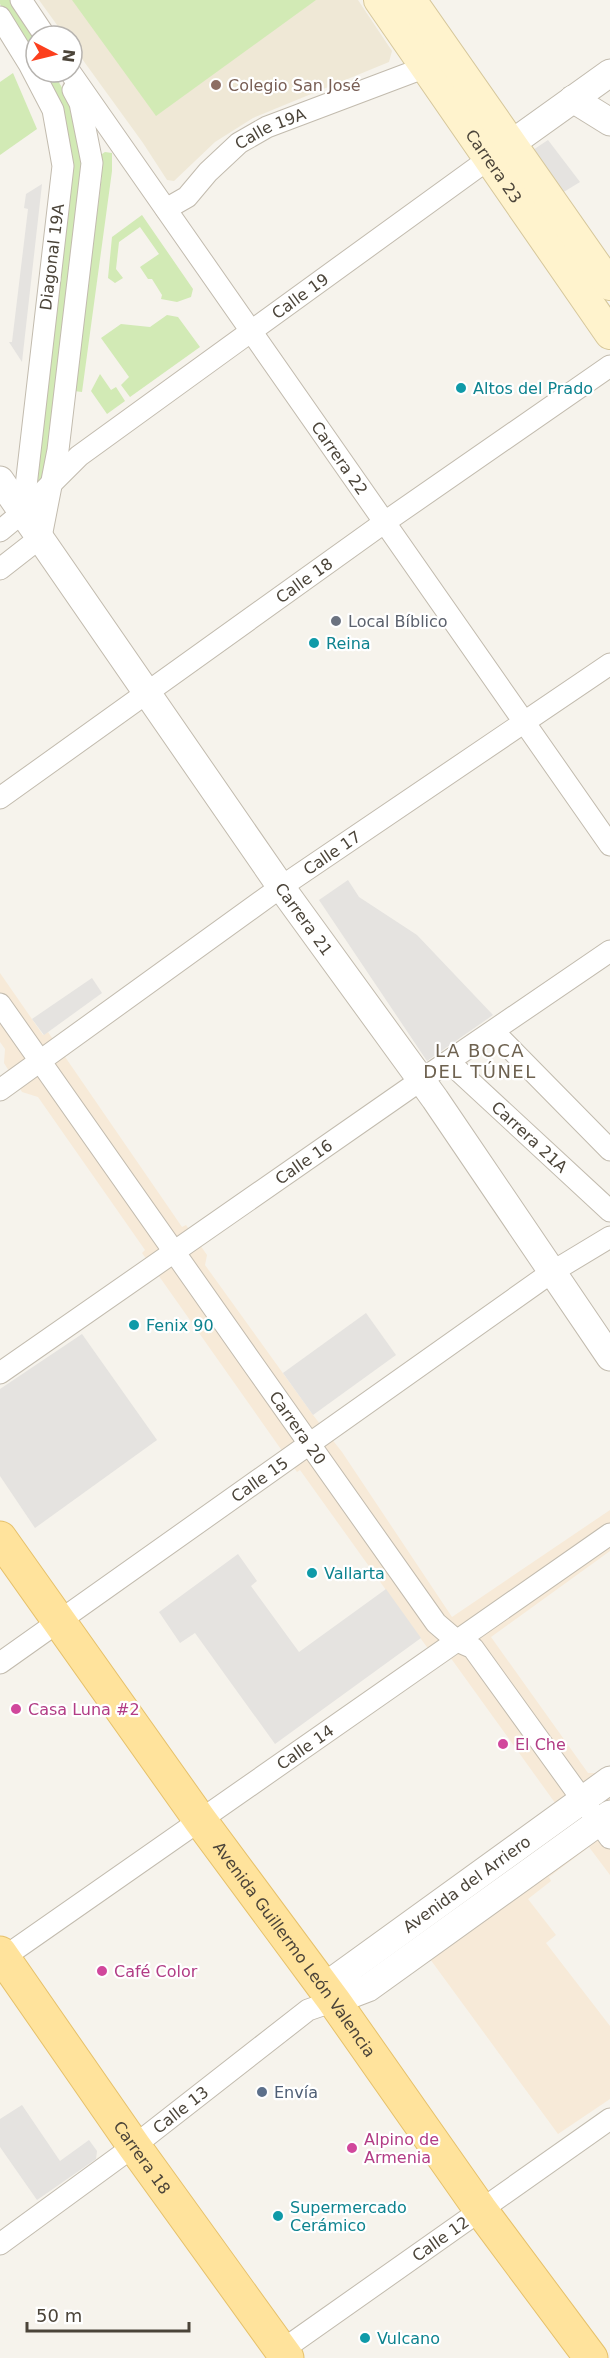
<svg xmlns="http://www.w3.org/2000/svg" width="610" height="2358" font-family="'DejaVu Sans',sans-serif">
<style>
.commercial{fill:#f7ead8}
.education{fill:#efe8d6}
.green{fill:#d2eab5}
.parking{fill:#e5e3e0}
.lines{fill:none;stroke-linecap:round;stroke-linejoin:round}
.minor-casing{stroke:#c2bbae;stroke-width:23}
.tertiary-casing{stroke:#c2bbae;stroke-width:29}
.secondary-casing{stroke:#d6c79b;stroke-width:32}
.primary-casing{stroke:#e6c16a;stroke-width:35}
.minor{stroke:#fff;stroke-width:21}
.tertiary{stroke:#fff;stroke-width:27}
.secondary{stroke:#fff3cd;stroke-width:30}
.primary{stroke:#ffe39c;stroke-width:33}
.education-dot{fill:#8d6e63;stroke:#fff;stroke-width:2}
.culture-dot{fill:#0f9aa8;stroke:#fff;stroke-width:2}
.worship-dot{fill:#6b7280;stroke:#fff;stroke-width:2}
.hotel-dot{fill:#d1479c;stroke:#fff;stroke-width:2}
.service-dot{fill:#5c6f8a;stroke:#fff;stroke-width:2}
.labels{text-anchor:middle;dominant-baseline:central;stroke-width:4.5;stroke-linejoin:round;paint-order:stroke}
.education-label{font-size:16px;fill:#785e54;stroke:#fff;text-anchor:start}
.street-label{font-size:16px;fill:#4b4439;stroke:#fff}
.culture-label{font-size:16px;fill:#0d838f;stroke:#fff;text-anchor:start}
.worship-label{font-size:16px;fill:#5b616d;stroke:#fff;text-anchor:start}
.hotel-label{font-size:16px;fill:#b23c85;stroke:#fff;text-anchor:start}
.service-label{font-size:16px;fill:#4e5e75;stroke:#fff;text-anchor:start}
.neighbourhood-label{font-size:18px;letter-spacing:1.5px;fill:#6e6250;stroke:#fff}
</style>
<rect width="100%" height="100%" fill="#f6f3ec"/>
<path class="commercial" d="M 0,973 L 43,1035 L 48,1032 L 182,1227 L 186,1225 L 207,1255 L 205,1265 L 313,1415 L 342,1452 L 452,1617 L 610,1510 L 610,1551 L 491,1637 L 588,1773 L 600,1773 L 610,1766 L 610,1875 L 589,1847 L 549,1877 L 551,1881 L 528,1899 L 556,1935 L 546,1943 L 610,2026 L 610,2099 L 558,2134 L 430,1959 L 558,1807 L 450,1657 L 439,1664 L 300,1470 L 297,1472 L 161,1279 L 142,1253 L 145,1250 L 38,1097 L 22,1092 L 4,1063 L 5,1049 L 0,1042 Z"/>
<path class="education" d="M 39,0 L 358,0 L 392,51 L 389,62 L 253,118 L 215,142 L 174,181 L 167,180 L 143,143 L 72,45 L 72,36 L 65,36 Z"/>
<g class="green">
<path d="M 0,0 L 11,0 L 36,43 L 36,64 L 0,4 Z"/>
<path d="M 72,0 L 316,0 L 156,116 Z"/>
<path d="M 41,72 L 53,72 L 72,105 L 84,164 L 47,483 L 35,482 L 73,165 L 62,107 Z"/>
<path d="M 13,73 L 37,129 L 0,155 L 0,82 Z"/>
<path d="M 105,152 L 112,153 L 112,171 L 82,392 L 74,391 L 102,175 L 102,154 Z"/>
<path d="M 142,215 L 193,289 L 191,297 L 177,302 L 161,299 L 162,295 L 152,279 L 148,279 L 140,267 L 159,254 L 140,227 L 119,242 L 116,269 L 123,278 L 115,283 L 108,278 L 112,237 Z"/>
<path d="M 167,315 L 178,317 L 200,347 L 130,397 L 121,385 L 129,377 L 101,338 L 121,324 L 150,327 Z"/>
<path d="M 100,374 L 111,390 L 116,387 L 125,401 L 107,414 L 91,391 Z"/>
</g>
<g class="parking">
<path d="M 548,140 L 580,182 L 562,193 L 533,150 Z"/>
<path d="M 42,184 L 22,362 L 9,342 L 12,342 L 28,209 L 24,208 L 26,194 Z"/>
<path d="M 348,880 L 359,897 L 417,935 L 493,1015 L 427,1061 L 319,900 Z"/>
<path d="M 92,978 L 102,993 L 44,1035 L 32,1019 Z"/>
<path d="M 366,1313 L 396,1355 L 313,1415 L 283,1373 Z"/>
<path d="M 82,1334 L 157,1440 L 35,1528 L 0,1476 L 0,1389 Z"/>
<path d="M 238,1554 L 257,1581 L 251,1586 L 299,1652 L 386,1589 L 421,1638 L 275,1744 L 195,1633 L 180,1643 L 159,1612 Z"/>
<path d="M 22,2105 L 60,2161 L 89,2140 L 97,2151 L 96,2159 L 37,2200 L 0,2147 L 0,2119 Z"/>
</g>
<g class="lines">
<g class="minor-casing">
<g id="minor">
<path d="M 21,0 L 45,36"/>
<path d="M 0,17 L 29,64 L 53,110 L 63,166 L 23,512"/>
<path id="s1" d="M 70,72 L 610,845"/>
<path id="s2" d="M 166,209 L 187,197 L 208,172 L 239,143 L 267,127 L 426,67"/>
<path id="s3" d="M 0,531 L 23,512 L 79,456 L 490,158"/>
<path d="M 0,569 L 41,537 L 58,450 L 92,163 L 80,103 L 73,90"/>
<path id="s4" d="M 0,798 L 385,522 L 610,366"/>
<path id="s5" d="M 0,1004 C 145,1211 290,1417 436,1623 L 457,1641 L 473,1648 L 610,1838"/>
<path d="M 494,1032 L 610,1150"/>
<path id="s6" d="M 449,1062 L 610,1211"/>
<path id="s7" d="M 0,1090 L 281,887 L 610,664"/>
<path id="s8" d="M 0,1373 L 421,1080 L 610,951"/>
<path id="s9" d="M 0,1663 L 552,1272 L 610,1237"/>
<path id="s10" d="M 0,1960 L 610,1534"/>
<path id="s11" d="M 0,2244 L 134,2146 L 308,2010 L 334,2001"/>
<path id="s12" d="M 281,2351 L 610,2119"/>
</g>
</g>
<g class="tertiary-casing">
<g id="tertiary">
<path d="M 573,99 L 610,122"/>
<path d="M 494,156 L 610,73"/>
<path id="s13" d="M 0,480 L 281,887 L 435,1099 L 610,1357"/>
<path id="s14" d="M 324,1987 L 610,1780"/>
<path d="M 334,2001 L 368,1988 L 610,1814"/>
</g>
</g>
<g class="secondary-casing">
<g id="secondary">
<path id="s15" d="M 379,0 L 610,334"/>
<path d="M 411,0 L 610,285"/>
</g>
</g>
<g class="primary-casing">
<g id="primary">
<path id="s16" d="M 0,1538 L 200,1820 L 334,2001 L 480,2209 L 591,2358"/>
<path id="s17" d="M 0,1953 L 134,2146 L 287,2358"/>
</g>
</g>
<use href="#minor" class="minor"/>
<use href="#tertiary" class="tertiary"/>
<use href="#secondary" class="secondary"/>
<use href="#primary" class="primary"/>
</g>
<circle class="education-dot" cx="216" cy="85" r="6"/>
<g class="culture-dot">
<circle cx="461" cy="388" r="6"/>
<circle cx="314" cy="643" r="6"/>
<circle cx="134" cy="1325" r="6"/>
<circle cx="312" cy="1573" r="6"/>
<circle cx="278" cy="2216" r="6"/>
<circle cx="365" cy="2338" r="6"/>
</g>
<circle class="worship-dot" cx="336" cy="621" r="6"/>
<g class="hotel-dot">
<circle cx="16" cy="1709" r="6"/>
<circle cx="503" cy="1744" r="6"/>
<circle cx="102" cy="1971" r="6"/>
<circle cx="352" cy="2148" r="6"/>
</g>
<circle class="service-dot" cx="262" cy="2092" r="6"/>
<g class="labels">
<g class="education-label">
<text x="228" y="85">Colegio San José</text>
</g>
<g class="street-label">
<text stroke="none"><textPath href="#s2" startOffset="134">Calle 19A</textPath></text>
<text stroke="none"><textPath href="#s15" startOffset="202">Carrera 23</textPath></text>
<text transform="translate(52 257) rotate(-83)">Diagonal 19A</text>
<text stroke="none"><textPath href="#s3" startOffset="382">Calle 19</textPath></text>
<text stroke="none"><textPath href="#s1" startOffset="471">Carrera 22</textPath></text>
<text stroke="none"><textPath href="#s4" startOffset="374">Calle 18</textPath></text>
<text stroke="none"><textPath href="#s7" startOffset="408">Calle 17</textPath></text>
<text stroke="none"><textPath href="#s13" startOffset="534">Carrera 21</textPath></text>
<text stroke="none"><textPath href="#s6" startOffset="110">Carrera 21A</textPath></text>
<text stroke="none"><textPath href="#s8" startOffset="370">Calle 16</textPath></text>
<text stroke="none"><textPath href="#s5" startOffset="518">Carrera 20</textPath></text>
<text stroke="none"><textPath href="#s9" startOffset="318">Calle 15</textPath></text>
<text stroke="none"><textPath href="#s10" startOffset="372">Calle 14</textPath></text>
<text stroke="none"><textPath href="#s14" startOffset="176">Avenida del Arriero</textPath></text>
<text stroke="none"><textPath href="#s16" startOffset="506">Avenida Guillermo León Valencia</textPath></text>
<text stroke="none"><textPath href="#s11" startOffset="225">Calle 13</textPath></text>
<text stroke="none"><textPath href="#s17" startOffset="249">Carrera 18</textPath></text>
<text stroke="none"><textPath href="#s12" startOffset="195">Calle 12</textPath></text>
</g>
<g class="culture-label">
<text x="473" y="388">Altos del Prado</text>
<text x="326" y="643">Reina</text>
<text x="146" y="1325">Fenix 90</text>
<text x="324" y="1573">Vallarta</text>
<text x="290" y="2207">Supermercado<tspan x="290" dy="18">Cerámico</tspan></text>
<text x="377" y="2338">Vulcano</text>
</g>
<g class="worship-label">
<text x="348" y="621">Local Bíblico</text>
</g>
<g class="hotel-label">
<text x="28" y="1709">Casa Luna #2</text>
<text x="515" y="1744">El Che</text>
<text x="114" y="1971">Café Color</text>
<text x="364" y="2139">Alpino de<tspan x="364" dy="18">Armenia</tspan></text>
</g>
<g class="service-label">
<text x="274" y="2092">Envía</text>
</g>
<g class="neighbourhood-label">
<text x="480" y="1050">LA BOCA<tspan x="480" dy="21">DEL TÚNEL</tspan></text>
</g>
</g>
<g transform="translate(54 54) rotate(97)"><circle r="28" fill="#ffffff" stroke="#b7b4b0" stroke-width="1.5"/>
<path d="M0-4.5L10 22L0 15L-10 22Z" fill="#fc3f1d"/>
<text y="-9" font-size="16" font-weight="bold" text-anchor="middle" fill="#4b4439">N</text>
</g>
<path d="M27 2322v9h162v-9" fill="none" stroke="#4b4439" stroke-width="3"/>
<text x="36" y="2322" font-size="18" fill="#4b4439" stroke="#ffffff" stroke-width="4.5" paint-order="stroke">50 m</text>
</svg>
